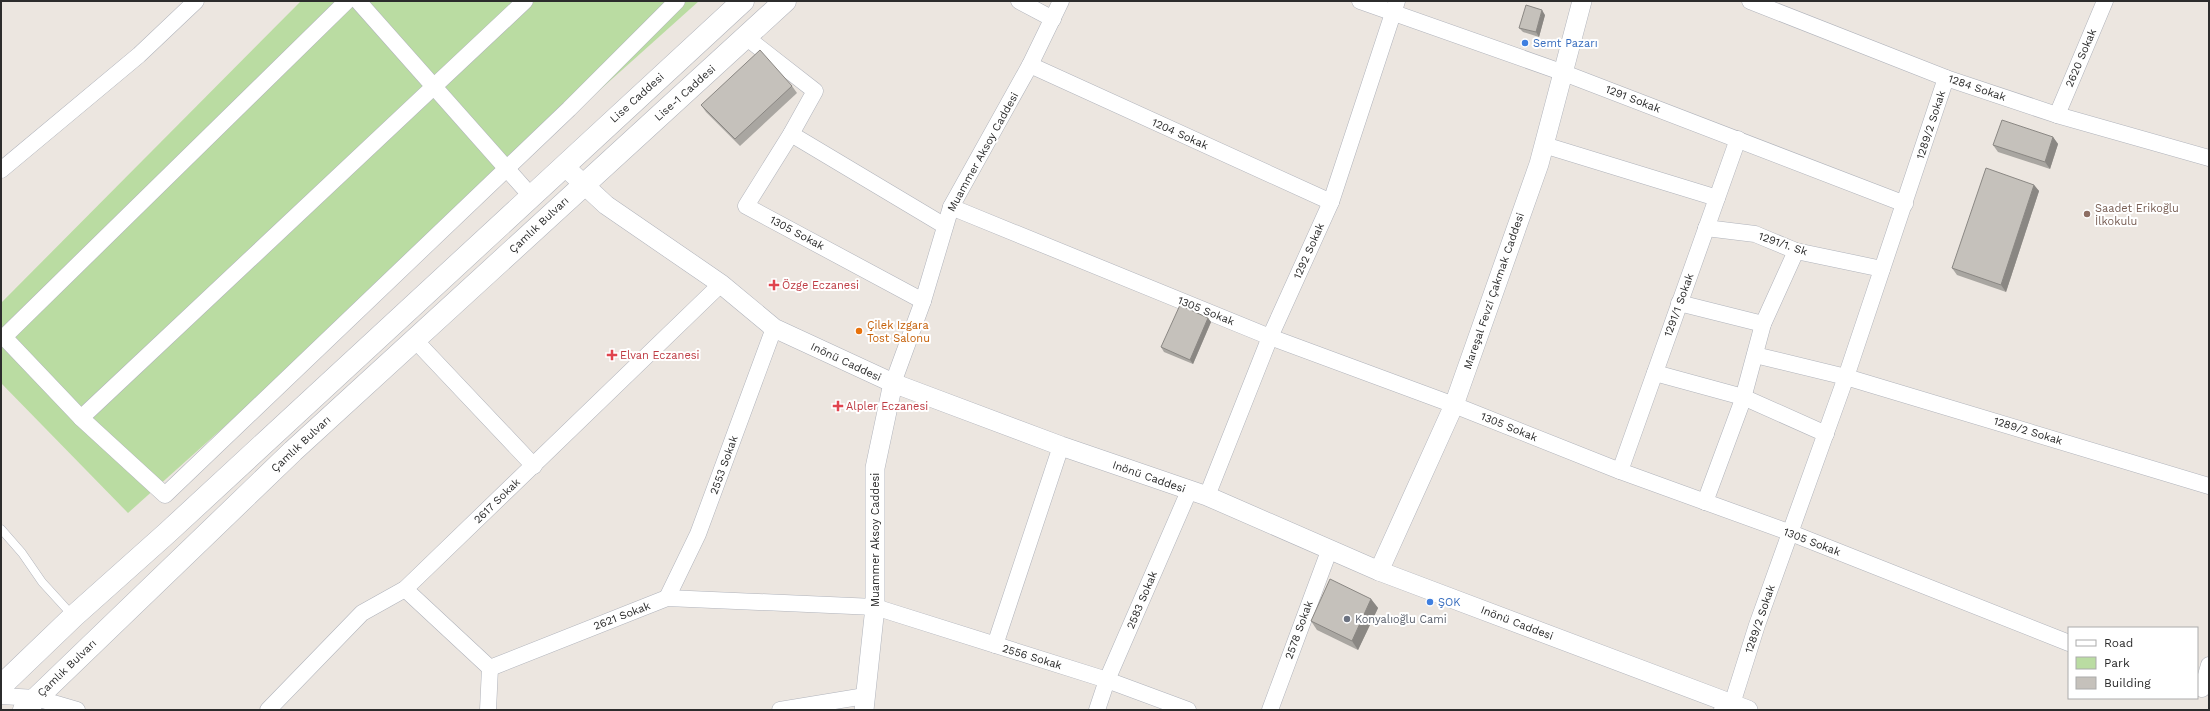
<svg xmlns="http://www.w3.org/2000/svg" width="2210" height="711" font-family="'Work Sans',sans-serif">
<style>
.green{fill:#badca2}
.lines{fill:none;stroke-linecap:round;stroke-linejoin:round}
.service-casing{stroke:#b0b3bb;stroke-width:9}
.minor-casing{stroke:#b0b3bb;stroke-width:17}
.tertiary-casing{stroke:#b0b3bb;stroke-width:20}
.secondary-casing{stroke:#b0b3bb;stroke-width:23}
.service{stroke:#fff;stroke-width:8}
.minor{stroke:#fff;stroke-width:16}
.tertiary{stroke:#fff;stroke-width:19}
.secondary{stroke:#fff;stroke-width:22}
.wall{fill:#a9a6a1}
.shaded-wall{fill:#8a8783}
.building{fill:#c5c1bb;stroke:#8a8783}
.shop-dot{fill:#3f7fe0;stroke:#fff;stroke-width:1.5}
.education-dot{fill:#8d6e63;stroke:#fff;stroke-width:1.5}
.health-dot{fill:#e0444e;stroke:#fff;stroke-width:1.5}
.food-dot{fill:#e8710a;stroke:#fff;stroke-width:1.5}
.worship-dot{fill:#6b7280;stroke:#fff;stroke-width:1.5}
.labels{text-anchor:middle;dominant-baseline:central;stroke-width:4;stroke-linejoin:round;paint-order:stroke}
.shop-label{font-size:11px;fill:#366cbe;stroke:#fff;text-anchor:start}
.street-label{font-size:11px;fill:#2c2c2c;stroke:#fff}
.education-label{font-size:11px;fill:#785e54;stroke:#fff;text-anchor:start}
.health-label{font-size:11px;fill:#be3a42;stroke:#fff;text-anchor:start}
.food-label{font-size:11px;fill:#c56008;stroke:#fff;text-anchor:start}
.worship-label{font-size:11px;fill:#5b616d;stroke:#fff;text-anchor:start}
</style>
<rect width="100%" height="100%" fill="#ece6e0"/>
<path class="green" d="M 301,1 L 699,1 L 128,513 L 1,383 L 1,303 Z"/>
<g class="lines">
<g class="service-casing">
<path id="service" d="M 1,529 L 22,553 L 42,582 L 73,616"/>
</g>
<g class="minor-casing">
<g id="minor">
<path d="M 347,1 L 4,337 L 81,418 L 165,495 L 569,109 L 677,1"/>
<path d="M 358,1 L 531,196"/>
<path d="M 1019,1 L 1053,19"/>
<path d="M 1360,1 L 1564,73 L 1905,204"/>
<path d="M 1750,1 L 1946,78 L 2057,115 L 2209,158"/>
<path d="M 747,38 L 815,91 L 791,134 L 746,206 L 923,301"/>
<path d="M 1030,65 L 1331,202"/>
<path d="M 2057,115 L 2105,1"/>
<path d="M 791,134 L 945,226"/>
<path d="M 1544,145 L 1717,198"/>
<path d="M 1,170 L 139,55 L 196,1"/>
<path d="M 951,207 L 1270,337 L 1454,405 L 1620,471 L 1791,533 L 2069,643"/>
<path d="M 1706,228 L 1755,234 L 1796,251 L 1882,269"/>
<path d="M 1679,303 L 1763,324"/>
<path d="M 414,339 L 534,466"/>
<path d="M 1755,355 L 1846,377 L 2209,486"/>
<path d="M 1655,373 L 1743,397 L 1826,434"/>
<path d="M 893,383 L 923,301 L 951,207 L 1030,65 L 1061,1"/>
<path d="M 81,418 L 525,1"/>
<path d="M 1620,471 L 1738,139"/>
<path d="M 1207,496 L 1270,337 L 1331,202 L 1397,1"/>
<path d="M 1705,502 L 1742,402 L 1763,324 L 1796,251"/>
<path d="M 405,589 L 490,668 L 667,598 L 875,607 L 1107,680 L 1188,710"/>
<path d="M 667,598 L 698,534 L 774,328"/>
<path d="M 995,645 L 1061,446"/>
<path d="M 2202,689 L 2209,665"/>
<path d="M 1,696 L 36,698 L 77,710"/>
<path d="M 268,710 L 362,613 L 405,589 L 721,284"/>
<path d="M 488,710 L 490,668"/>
<path d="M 780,710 L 865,696"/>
<path d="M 1097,710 L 1107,680 L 1189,491"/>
<path d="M 1270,710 L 1329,551"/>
<path d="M 1722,710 L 1732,704 L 1757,625 L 1846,377 L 1946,78"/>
</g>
</g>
<g class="tertiary-casing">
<g id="tertiary">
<path d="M 564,166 L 606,205 L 721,284 L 774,328 L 893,383 L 1061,446 L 1207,496 L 1379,571 L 1748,710"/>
<path d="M 1379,571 L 1454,405 L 1539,164 L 1582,1"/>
<path d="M 864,710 L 875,607 L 875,468 L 893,383"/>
</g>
</g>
<g class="secondary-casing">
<g id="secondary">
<path d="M 1,686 L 74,616 L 167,533 L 743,1"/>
<path d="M 24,710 L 293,451 L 785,1"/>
</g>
</g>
<use href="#service" class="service"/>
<use href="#minor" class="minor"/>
<use href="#tertiary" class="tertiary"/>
<use href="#secondary" class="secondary"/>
</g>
<g class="wall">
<path d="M 1545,15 L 1539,37 L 1523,32 L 1519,28 Z"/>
<path d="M 792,86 L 797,93 L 740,146 L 706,112 L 701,105 Z"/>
<path d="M 2053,137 L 2058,144 L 2050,169 L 1998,152 L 1993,145 Z"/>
<path d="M 2034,185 L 2039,191 L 2006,292 L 1957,275 L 1952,268 Z"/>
<path d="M 1208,318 L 1211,322 L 1193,364 L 1164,352 L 1161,347 Z"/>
<path d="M 1371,599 L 1378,608 L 1358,650 L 1317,630 L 1311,621 Z"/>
</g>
<g class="shaded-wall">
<path d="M 1542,10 L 1545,15 L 1539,37 L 1536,32 Z"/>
<path d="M 2053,137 L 2058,144 L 2050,169 L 2045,162 Z"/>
<path d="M 2034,185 L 2039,191 L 2006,292 L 2001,285 Z"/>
<path d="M 1208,318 L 1211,322 L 1193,364 L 1190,360 Z"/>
<path d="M 1371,599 L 1378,608 L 1358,650 L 1352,641 Z"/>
</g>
<g class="building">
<path d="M 1526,5 L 1542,10 L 1536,32 L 1519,28 Z"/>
<path d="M 760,50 L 792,86 L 735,139 L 701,105 Z"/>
<path d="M 2002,120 L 2053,137 L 2045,162 L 1993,145 Z"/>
<path d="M 1986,168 L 2034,185 L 2001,285 L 1952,268 Z"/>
<path d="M 1180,305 L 1208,318 L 1190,360 L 1161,347 Z"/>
<path d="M 1330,579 L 1371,599 L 1352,641 L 1311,621 Z"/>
</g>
<g class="shop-dot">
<circle cx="1525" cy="43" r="4"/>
<circle cx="1430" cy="602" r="4"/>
</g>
<circle class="education-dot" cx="2087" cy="214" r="4"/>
<g class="health-dot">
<path d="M772 279h4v4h4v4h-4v4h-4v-4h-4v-4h4z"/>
<path d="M610 349h4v4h4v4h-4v4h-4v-4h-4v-4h4z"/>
<path d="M836 400h4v4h4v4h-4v4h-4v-4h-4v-4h4z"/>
</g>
<circle class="food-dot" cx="859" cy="331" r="4"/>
<circle class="worship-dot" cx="1347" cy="619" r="4"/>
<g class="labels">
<g class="shop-label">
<text x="1533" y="43">Semt Pazarı</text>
<text x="1438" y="602">ŞOK</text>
</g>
<g class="street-label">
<text transform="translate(2081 58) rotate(-67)">2620 Sokak</text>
<text transform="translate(1977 88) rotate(19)">1284 Sokak</text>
<text transform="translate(685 93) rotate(-42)">Lise-1 Caddesi</text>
<text transform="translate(637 98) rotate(-42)">Lise Caddesi</text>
<text transform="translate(1633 99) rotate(21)">1291 Sokak</text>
<text transform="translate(1931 125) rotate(-72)">1289/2 Sokak</text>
<text transform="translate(1180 134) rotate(24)">1204 Sokak</text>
<text transform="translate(983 152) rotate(-61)">Muammer Aksoy Caddesi</text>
<text transform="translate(539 225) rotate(-43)">Çamlık Bulvarı</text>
<text transform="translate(797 233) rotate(28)">1305 Sokak</text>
<text transform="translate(1783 244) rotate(19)">1291/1. Sk</text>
<text transform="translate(1309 251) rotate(-66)">1292 Sokak</text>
<text transform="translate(1494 291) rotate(-71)">Mareşal Fevzi Çakmak Caddesi</text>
<text transform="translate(1679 305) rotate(-70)">1291/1 Sokak</text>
<text transform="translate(1206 311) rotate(22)">1305 Sokak</text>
<text transform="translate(846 362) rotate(25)">Inönü Caddesi</text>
<text transform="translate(1509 427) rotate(22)">1305 Sokak</text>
<text transform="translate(2028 431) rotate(17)">1289/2 Sokak</text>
<text transform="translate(301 444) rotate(-43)">Çamlık Bulvarı</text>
<text transform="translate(724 465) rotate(-70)">2553 Sokak</text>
<text transform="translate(1149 477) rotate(19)">Inönü Caddesi</text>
<text transform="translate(497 501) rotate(-44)">2617 Sokak</text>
<text transform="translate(875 540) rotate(-90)">Muammer Aksoy Caddesi</text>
<text transform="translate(1812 542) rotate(21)">1305 Sokak</text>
<text transform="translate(1142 600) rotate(-67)">2583 Sokak</text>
<text transform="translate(622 616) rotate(-21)">2621 Sokak</text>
<text transform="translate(1760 619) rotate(-71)">1289/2 Sokak</text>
<text transform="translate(1517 623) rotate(21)">Inönü Caddesi</text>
<text transform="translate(1299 630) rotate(-70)">2578 Sokak</text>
<text transform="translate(1032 657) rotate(17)">2556 Sokak</text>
<text transform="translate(67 668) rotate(-44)">Çamlık Bulvarı</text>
</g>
<g class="education-label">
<text x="2095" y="208">Saadet Erikoğlu<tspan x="2095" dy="13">İlkokulu</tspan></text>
</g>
<g class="health-label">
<text x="782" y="285">Özge Eczanesi</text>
<text x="620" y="355">Elvan Eczanesi</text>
<text x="846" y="406">Alpler Eczanesi</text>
</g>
<g class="food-label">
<text x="867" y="325">Çilek Izgara<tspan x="867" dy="13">Tost Salonu</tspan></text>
</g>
<g class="worship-label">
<text x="1355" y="619">Konyalıoğlu Cami</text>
</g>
</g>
<rect width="2210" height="711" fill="none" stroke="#2c2c2c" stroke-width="4"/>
<rect x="2068" y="627" width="130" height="72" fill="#ffffff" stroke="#ababab"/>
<rect x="2076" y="640" width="20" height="6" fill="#ffffff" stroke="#ababab"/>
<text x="2104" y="647" font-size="12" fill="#2c2c2c">Road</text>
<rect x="2076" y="657" width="20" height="12" fill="#badca2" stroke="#ababab"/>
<text x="2104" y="667" font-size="12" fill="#2c2c2c">Park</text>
<rect x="2076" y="677" width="20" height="12" fill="#c5c1bb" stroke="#ababab"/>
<text x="2104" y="687" font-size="12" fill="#2c2c2c">Building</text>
</svg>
